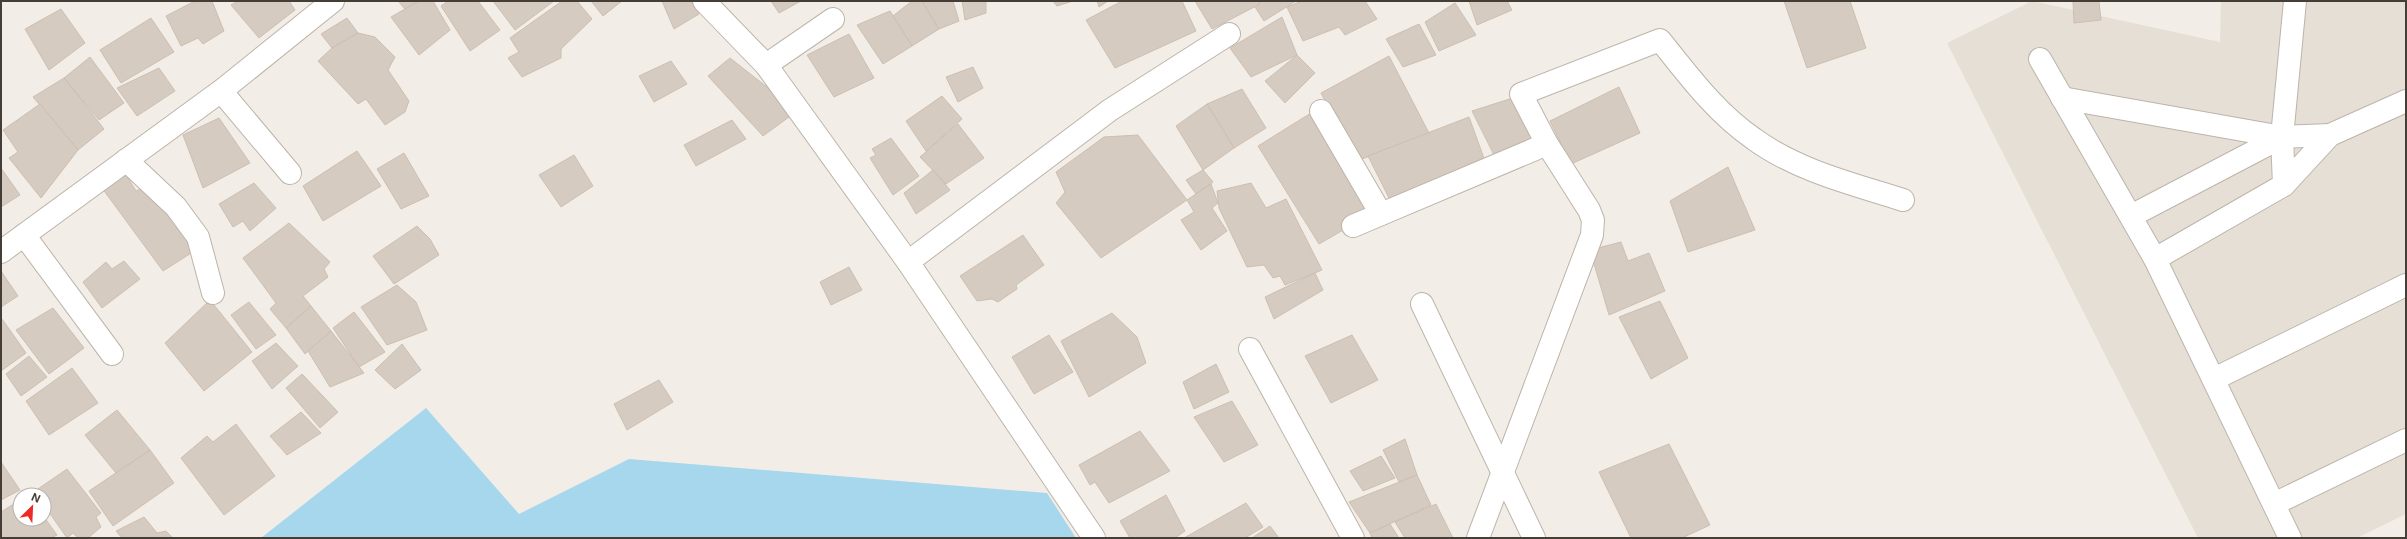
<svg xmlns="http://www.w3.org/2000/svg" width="2407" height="539" font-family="Inter,sans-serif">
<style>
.residential{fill:#e6dfd5}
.water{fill:#a7d7ec}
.building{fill:#d6cbc0;stroke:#cdbfb1}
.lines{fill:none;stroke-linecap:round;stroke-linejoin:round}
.minor-casing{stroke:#bdb4aa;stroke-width:24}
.minor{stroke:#fff;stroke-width:22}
</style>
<rect width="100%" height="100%" fill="#f2eee7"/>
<path class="residential" d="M 2032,1 L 2220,42 L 2221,1 L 2406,1 L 2406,514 L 2357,538 L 2198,538 L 1947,43 Z"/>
<path class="water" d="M 426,408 L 519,514 L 629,459 L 1047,493 L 1076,538 L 261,538 Z"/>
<g class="building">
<path d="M 195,1 L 212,1 L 224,31 L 203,44 L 198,38 L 181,46 L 166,16 Z"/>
<path d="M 238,1 L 289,1 L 295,10 L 259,38 L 231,5 Z"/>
<path d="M 398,1 L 419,1 L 405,9 Z"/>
<path d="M 419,1 L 433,1 L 450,30 L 419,55 L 391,17 Z"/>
<path d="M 448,1 L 478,1 L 500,30 L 470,51 L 441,6 Z"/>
<path d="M 493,1 L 554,1 L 515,30 Z"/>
<path d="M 562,1 L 577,1 L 592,19 L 561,49 L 561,58 L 522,77 L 508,58 L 519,52 L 510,38 Z"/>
<path d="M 591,1 L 622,1 L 603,16 Z"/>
<path d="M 662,1 L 691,1 L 699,14 L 674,29 Z"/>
<path d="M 771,1 L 801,1 L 779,13 Z"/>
<path d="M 912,1 L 922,1 L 939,29 L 912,46 L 893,16 Z"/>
<path d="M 922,1 L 953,1 L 959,21 L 939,29 Z"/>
<path d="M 962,1 L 986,1 L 986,13 L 965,20 Z"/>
<path d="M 1053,1 L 1073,1 L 1057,6 Z"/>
<path d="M 1097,1 L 1108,1 L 1099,7 Z"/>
<path d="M 1122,1 L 1182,1 L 1196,31 L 1115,68 L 1086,20 Z"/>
<path d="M 1195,1 L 1259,1 L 1260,4 L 1212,29 Z"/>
<path d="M 1259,1 L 1296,1 L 1264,21 L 1255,7 L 1260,4 Z"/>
<path d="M 1302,1 L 1365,1 L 1377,19 L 1345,35 L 1339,27 L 1303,41 L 1287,7 Z"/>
<path d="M 1469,1 L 1507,1 L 1512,10 L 1477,25 Z"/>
<path d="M 1784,1 L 1850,1 L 1866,48 L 1807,68 Z"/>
<path d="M 2073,1 L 2099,1 L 2101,20 L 2074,23 Z"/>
<path d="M 1455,3 L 1476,35 L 1439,51 L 1425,22 Z"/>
<path d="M 61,9 L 85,43 L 49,70 L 25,29 Z"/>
<path d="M 890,11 L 912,46 L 883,64 L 857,25 Z"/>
<path d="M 1282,17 L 1297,55 L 1251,77 L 1230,48 Z"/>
<path d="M 151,18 L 174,52 L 121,83 L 100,50 Z"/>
<path d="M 347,18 L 358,33 L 332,48 L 321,34 Z"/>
<path d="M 1419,24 L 1436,55 L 1403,67 L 1386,39 Z"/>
<path d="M 358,33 L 375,37 L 395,57 L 388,70 L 409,101 L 405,112 L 385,125 L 366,99 L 358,104 L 318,61 L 332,48 Z"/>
<path d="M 849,34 L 874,78 L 834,97 L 807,55 Z"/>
<path d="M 1297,55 L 1315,73 L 1285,103 L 1265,81 Z"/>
<path d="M 1389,56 L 1429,133 L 1357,161 L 1321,93 Z"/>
<path d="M 90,57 L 124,103 L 99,120 L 64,78 Z"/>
<path d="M 730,58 L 772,91 L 789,117 L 763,136 L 708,76 Z"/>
<path d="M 671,61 L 687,84 L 654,102 L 639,76 Z"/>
<path d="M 973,67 L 983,88 L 958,102 L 946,77 Z"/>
<path d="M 159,68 L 175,91 L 137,116 L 117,88 Z"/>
<path d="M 64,78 L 104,129 L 78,150 L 33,97 Z"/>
<path d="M 1619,87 L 1640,133 L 1571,164 L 1550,121 Z"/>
<path d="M 1242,89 L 1266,128 L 1234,148 L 1207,104 Z"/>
<path d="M 942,96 L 962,119 L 926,151 L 906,121 Z"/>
<path d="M 1519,96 L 1538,137 L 1494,155 L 1472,111 Z"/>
<path d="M 40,104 L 78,150 L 41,198 L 9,158 L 18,152 L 3,130 Z"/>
<path d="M 1207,104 L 1234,148 L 1203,170 L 1176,126 Z"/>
<path d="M 1311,113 L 1371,214 L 1319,244 L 1258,146 Z"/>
<path d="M 1469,117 L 1485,161 L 1389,198 L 1368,156 Z"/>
<path d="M 219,118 L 250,163 L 203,188 L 183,135 Z"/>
<path d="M 732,120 L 746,139 L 696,166 L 684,145 Z"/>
<path d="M 958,124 L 984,158 L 946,184 L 920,157 Z"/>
<path d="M 1138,135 L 1187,200 L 1101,258 L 1056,203 L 1065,192 L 1056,172 L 1104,137 Z"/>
<path d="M 891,138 L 919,176 L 893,195 L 870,158 L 876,155 L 872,149 Z"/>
<path d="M 357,151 L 381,186 L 323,221 L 303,186 Z"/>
<path d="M 404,153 L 429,196 L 401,209 L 377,169 Z"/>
<path d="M 574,155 L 593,186 L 561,207 L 539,175 Z"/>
<path d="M 1728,167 L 1755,230 L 1688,252 L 1670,201 Z"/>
<path d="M 1,168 L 20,195 L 1,207 Z"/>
<path d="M 933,170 L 950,190 L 916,214 L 904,193 Z"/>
<path d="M 1203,170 L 1213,182 L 1196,194 L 1186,180 Z"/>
<path d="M 126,175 L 136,191 L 150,184 L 199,248 L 163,271 L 102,188 Z"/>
<path d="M 254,183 L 276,208 L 250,231 L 243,221 L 233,227 L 219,204 Z"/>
<path d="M 1251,183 L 1266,208 L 1286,199 L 1322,270 L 1285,285 L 1280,276 L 1273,278 L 1264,265 L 1247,267 L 1219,208 L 1217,191 Z"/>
<path d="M 1211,184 L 1218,203 L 1212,208 L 1227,231 L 1201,250 L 1181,220 L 1194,212 L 1187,200 Z"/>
<path d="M 289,223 L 330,262 L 324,269 L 328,277 L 303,296 L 311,306 L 286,328 L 270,309 L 276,303 L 243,258 Z"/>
<path d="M 417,226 L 430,239 L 439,255 L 394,284 L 373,256 Z"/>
<path d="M 1023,235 L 1044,265 L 1016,285 L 1017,289 L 998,302 L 992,299 L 977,301 L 960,276 Z"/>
<path d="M 1621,242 L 1628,261 L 1649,253 L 1665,291 L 1609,315 L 1590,250 Z"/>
<path d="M 124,261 L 140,279 L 102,308 L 83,282 L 106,262 L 112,269 Z"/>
<path d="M 849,267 L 862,290 L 831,305 L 820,282 Z"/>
<path d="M 1,271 L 18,296 L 1,307 Z"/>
<path d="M 1315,273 L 1323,290 L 1274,319 L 1265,297 Z"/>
<path d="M 397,285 L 416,302 L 427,330 L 387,345 L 361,307 Z"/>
<path d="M 210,300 L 252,352 L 204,391 L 165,343 Z"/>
<path d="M 1660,301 L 1688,358 L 1651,379 L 1619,317 Z"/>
<path d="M 249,302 L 276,335 L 256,349 L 231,315 Z"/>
<path d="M 311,306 L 331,331 L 305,354 L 286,328 Z"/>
<path d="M 53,308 L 84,348 L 49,374 L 16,330 Z"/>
<path d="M 354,312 L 385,352 L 359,367 L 333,328 Z"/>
<path d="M 1112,313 L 1137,337 L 1146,363 L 1089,397 L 1061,341 Z"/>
<path d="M 2,319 L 26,353 L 1,371 L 1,320 Z"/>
<path d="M 331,331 L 364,373 L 330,387 L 308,351 Z"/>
<path d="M 1049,335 L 1073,372 L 1034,394 L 1012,357 Z"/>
<path d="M 1352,335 L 1378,380 L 1331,403 L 1305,356 Z"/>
<path d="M 276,343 L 298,366 L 272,389 L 252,361 Z"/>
<path d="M 402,344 L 421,370 L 395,389 L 375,370 Z"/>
<path d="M 29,356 L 47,377 L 21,396 L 6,374 Z"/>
<path d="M 1216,364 L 1229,392 L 1194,409 L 1183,382 Z"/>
<path d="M 72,368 L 98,403 L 49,435 L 26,401 Z"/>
<path d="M 302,374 L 338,412 L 320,428 L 286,388 Z"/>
<path d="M 659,380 L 673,402 L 627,430 L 614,404 Z"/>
<path d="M 1232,401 L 1258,445 L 1224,462 L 1194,417 Z"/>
<path d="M 117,410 L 150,450 L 116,473 L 85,435 Z"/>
<path d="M 301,412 L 321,433 L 287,455 L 270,436 Z"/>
<path d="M 236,424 L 275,476 L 224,515 L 181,458 L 207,436 L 213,442 Z"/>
<path d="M 1140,431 L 1170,471 L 1109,503 L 1095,482 L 1090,485 L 1079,465 Z"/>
<path d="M 1405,439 L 1417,475 L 1399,482 L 1383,450 Z"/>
<path d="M 1669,444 L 1710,525 L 1682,538 L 1631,538 L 1599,472 Z"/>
<path d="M 150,450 L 174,483 L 113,526 L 89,491 Z"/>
<path d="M 1381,456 L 1395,478 L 1363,491 L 1350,471 Z"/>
<path d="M 1,462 L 20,490 L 1,500 Z"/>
<path d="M 67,469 L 101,513 L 96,517 L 101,527 L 88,538 L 78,538 L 73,533 L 67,538 L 44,505 L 44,495 L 37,495 L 35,491 Z"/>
<path d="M 1417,475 L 1431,505 L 1370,533 L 1349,502 Z"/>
<path d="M 1166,495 L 1185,531 L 1175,538 L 1130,538 L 1120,521 Z"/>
<path d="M 20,500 L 20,519 L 44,519 L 44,517 L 57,535 L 51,538 L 1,538 L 1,512 Z"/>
<path d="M 1246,503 L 1263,527 L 1245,538 L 1184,538 Z"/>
<path d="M 1436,504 L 1453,538 L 1405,538 L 1395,522 Z"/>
<path d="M 144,517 L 157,533 L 166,531 L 173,538 L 122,538 L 116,531 Z"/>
<path d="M 1390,524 L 1399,538 L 1372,538 L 1370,533 Z"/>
<path d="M 1270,526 L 1279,538 L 1252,538 Z"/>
</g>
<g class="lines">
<g class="minor-casing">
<g id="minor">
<path d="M 704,1 L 766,65 L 908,262 L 1094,538"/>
<path d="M 2040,59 L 2155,259 L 2290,538"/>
<path d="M 766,65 L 833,19"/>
<path d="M 221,91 L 290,173"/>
<path d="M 2062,98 L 2282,137"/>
<path d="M 1321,111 L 1381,214"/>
<path d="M 126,160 L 176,207 L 198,237 L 213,293"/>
<path d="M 2284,185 L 2282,137 L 2295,1"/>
<path d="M 2131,216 L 2282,137 L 2330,135 L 2406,101"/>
<path d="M 1353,226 L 1547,144"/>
<path d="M 24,235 L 112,354"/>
<path d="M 1,252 L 221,91 L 333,1"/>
<path d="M 2155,259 L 2284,185 L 2330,135"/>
<path d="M 908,262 L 1110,110 L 1229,34"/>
<path d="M 1422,304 L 1534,538"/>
<path d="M 1250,349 L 1353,538"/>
<path d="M 2214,379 L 2406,285"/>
<path d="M 2274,504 L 2406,440"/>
<path d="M 1478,538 L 1592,235 L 1593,220 L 1589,210 L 1547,144 L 1521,94 L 1660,40 C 1688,75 1716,113 1754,139 C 1798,171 1853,184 1903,200"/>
</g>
</g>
<use href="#minor" class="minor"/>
</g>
<rect width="2407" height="539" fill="none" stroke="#453e36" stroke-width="4"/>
<g transform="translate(32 507) rotate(24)"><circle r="19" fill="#ffffff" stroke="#b5b2af"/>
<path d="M0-3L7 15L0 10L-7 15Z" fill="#ec2c24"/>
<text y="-6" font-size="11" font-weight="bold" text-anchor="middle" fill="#453e36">N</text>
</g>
</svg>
